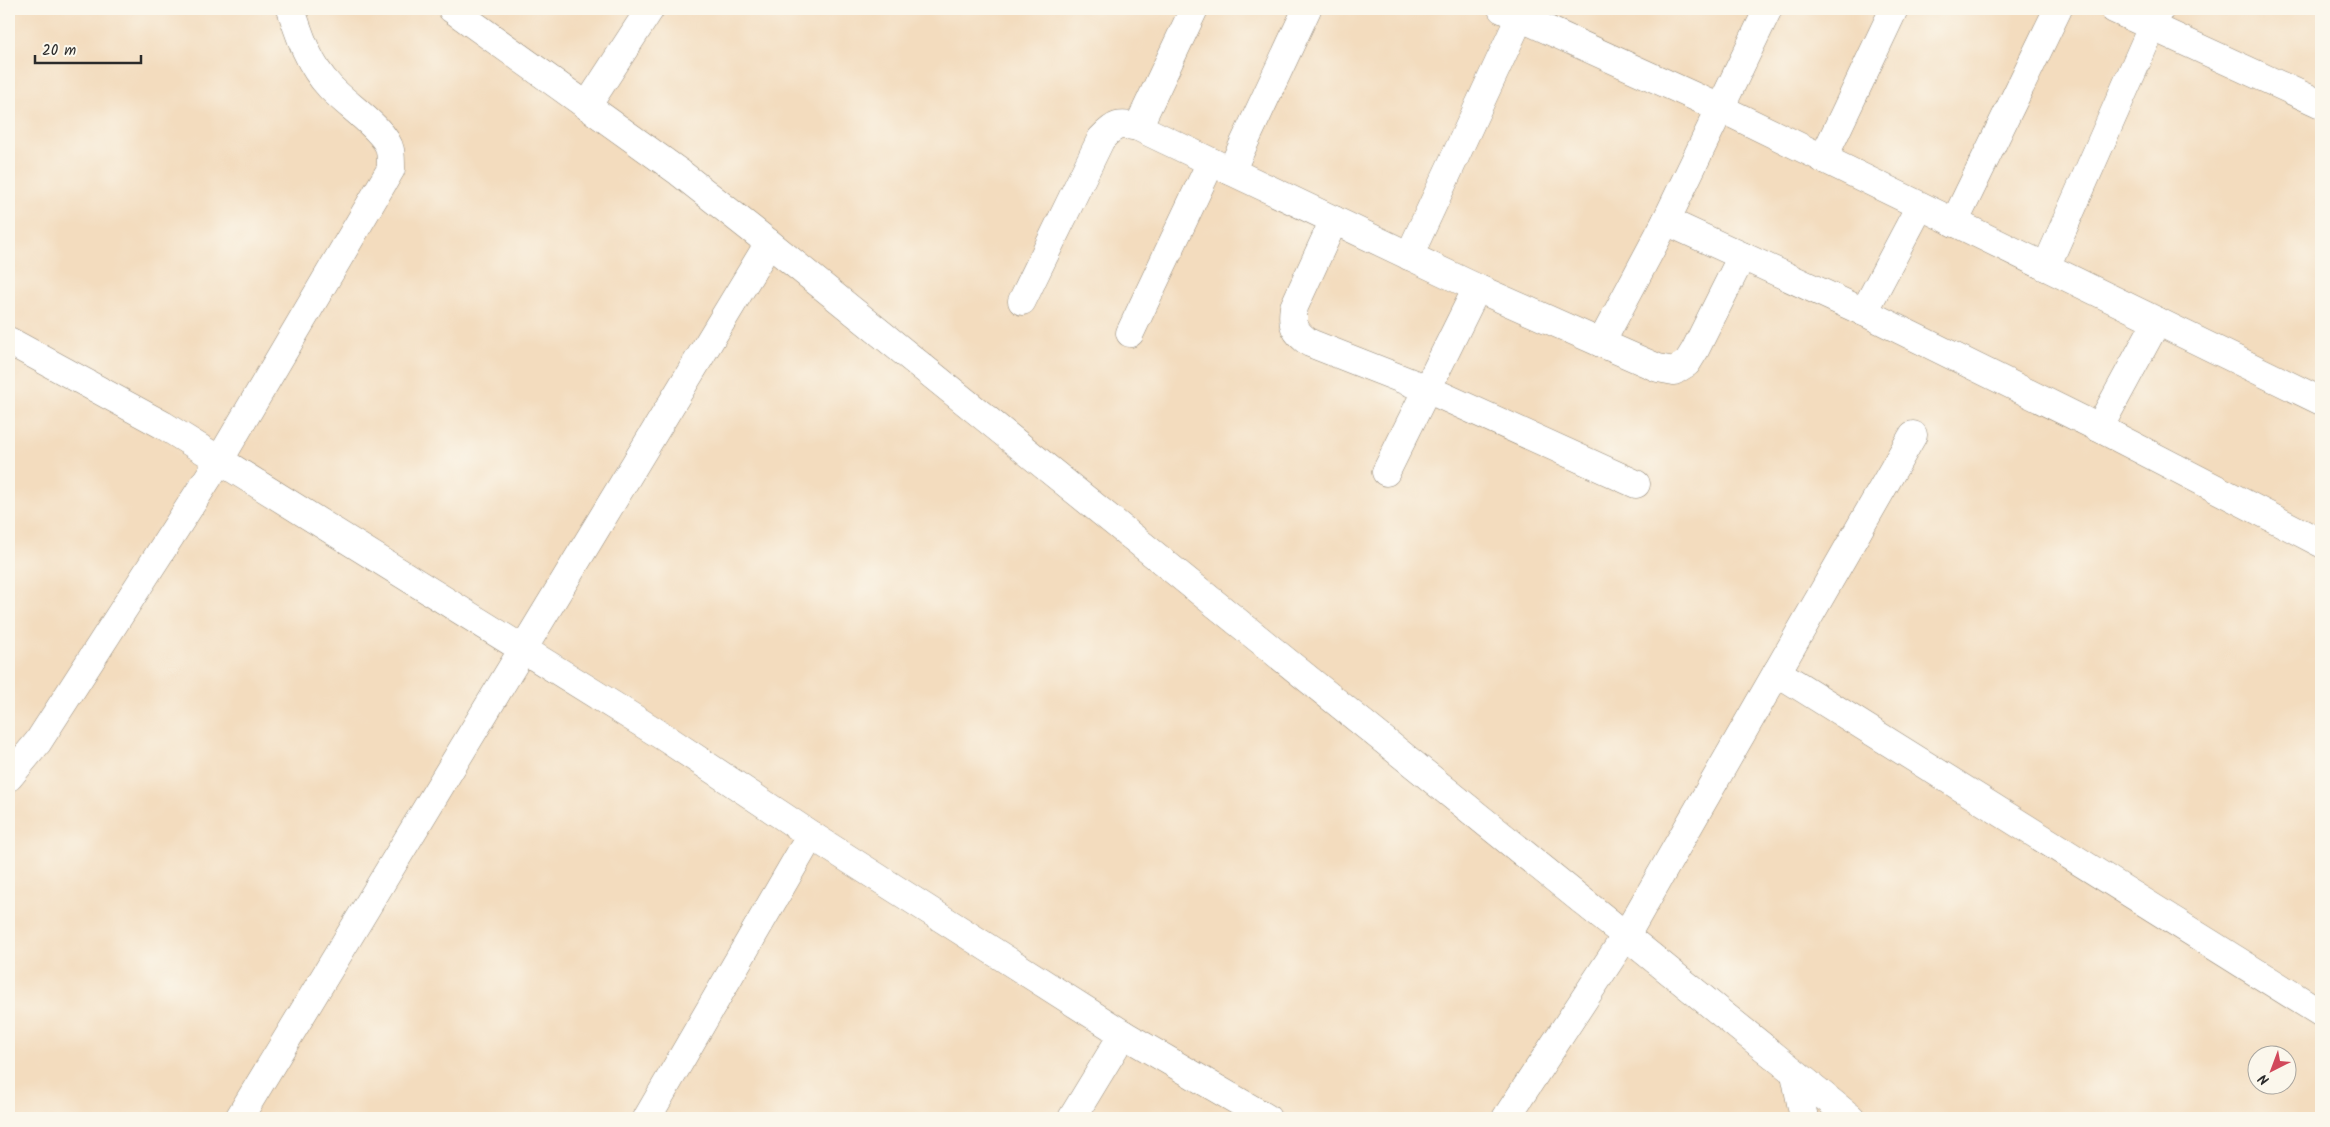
<svg xmlns="http://www.w3.org/2000/svg" width="2330" height="1127" font-family="Kalam,sans-serif">
<style>
.lines{fill:none;stroke-linecap:round;stroke-linejoin:round}
.street-casing{stroke:#8f8474;stroke-width:29}
.street{stroke:#fff;stroke-width:28}
</style>
<rect width="100%" height="100%" fill="#fbf7ec"/>
<filter id="ink" filterUnits="userSpaceOnUse"><feTurbulence type="fractalNoise" baseFrequency=".02" numOctaves="2"/><feDisplacementMap in="SourceGraphic" scale="10" xChannelSelector="R" yChannelSelector="G"/><feConvolveMatrix kernelMatrix="1 2 1 2 8 2 1 2 1" color-interpolation-filters="sRGB"/></filter>
<filter id="wash" filterUnits="userSpaceOnUse"><feTurbulence type="fractalNoise" baseFrequency=".0096" numOctaves="4" result="noise"/><feDisplacementMap in="SourceGraphic" scale="20" xChannelSelector="R" yChannelSelector="G"/><feGaussianBlur stdDeviation="1.12" result="paint"/><feColorMatrix in="noise" values="0 0 0 0 0 0 0 0 0 0 0 0 0 0 0 0 0 1.4 0 .05"/><feComposite in="paint" operator="in"/></filter>
<g filter="url(#wash)">
<rect width="100%" height="100%" fill="#f3dcbe"/>
</g>
<g filter="url(#ink)">
<g class="lines">
<g class="street-casing">
<g id="street">
<path d="M 452,9 L 679,172 L 769,243 L 1851,1118"/>
<path d="M 1502,9 L 1720,108 L 2321,401"/>
<path d="M 2114,9 L 2321,104"/>
<path d="M 587,106 L 650,9"/>
<path d="M 1138,127 L 1194,9"/>
<path d="M 1823,159 L 1894,9"/>
<path d="M 1231,171 L 1307,9"/>
<path d="M 1334,220 L 1294,307 C 1291,325 1295,333 1310,343 L 1427,389 L 1636,484"/>
<path d="M 1666,221 L 1768,9"/>
<path d="M 1954,223 L 2058,9"/>
<path d="M 1409,256 L 1520,17"/>
<path d="M 2046,267 L 2160,9"/>
<path d="M 1022,301 L 1101,139 C 1115,124 1119,123 1138,127 L 1477,288 L 1601,343 L 1666,221 L 1864,312 L 2099,428 L 2321,543"/>
<path d="M 1864,312 L 1920,206"/>
<path d="M 1130,333 L 1211,162"/>
<path d="M 9,341 L 163,425 L 664,737 L 811,835 L 1123,1034 L 1267,1118"/>
<path d="M 1601,343 L 1658,368 L 1674,371 L 1687,363 L 1695,350 L 1742,256"/>
<path d="M 2099,428 L 2157,321"/>
<path d="M 1386,472 L 1477,288"/>
<path d="M 1777,672 L 2321,1013"/>
<path d="M 9,777 L 38,742 L 219,461 L 391,169 C 391,163 391,156 390,150 C 386,130 344,103 330,87 C 309,65 300,37 291,9"/>
<path d="M 1795,1074 L 1804,1118"/>
<path d="M 239,1118 L 769,243"/>
<path d="M 647,1118 L 811,835"/>
<path d="M 1072,1118 L 1123,1034"/>
<path d="M 1506,1118 L 1625,937 L 1913,435"/>
</g>
</g>
<use href="#street" class="street"/>
</g>
</g>
<rect width="2330" height="1127" fill="none" stroke="#fbf7ec" stroke-width="30"/>
<g transform="translate(2272 1070) rotate(222)"><circle r="24" fill="#fbf7ec" stroke="#a8a59f"/>
<path d="M0-4L9 19L0 12L-9 19Z" fill="#d1495b"/>
<text y="-8" font-size="14" font-weight="bold" text-anchor="middle" fill="#2b2b2b">N</text>
</g>
<path d="M35 55v8h106v-8" fill="none" stroke="#2b2b2b" stroke-width="2.5"/>
<text x="42" y="55" font-size="15" fill="#2b2b2b" stroke="#fbf7ec" stroke-width="4" paint-order="stroke">20 m</text>
</svg>
